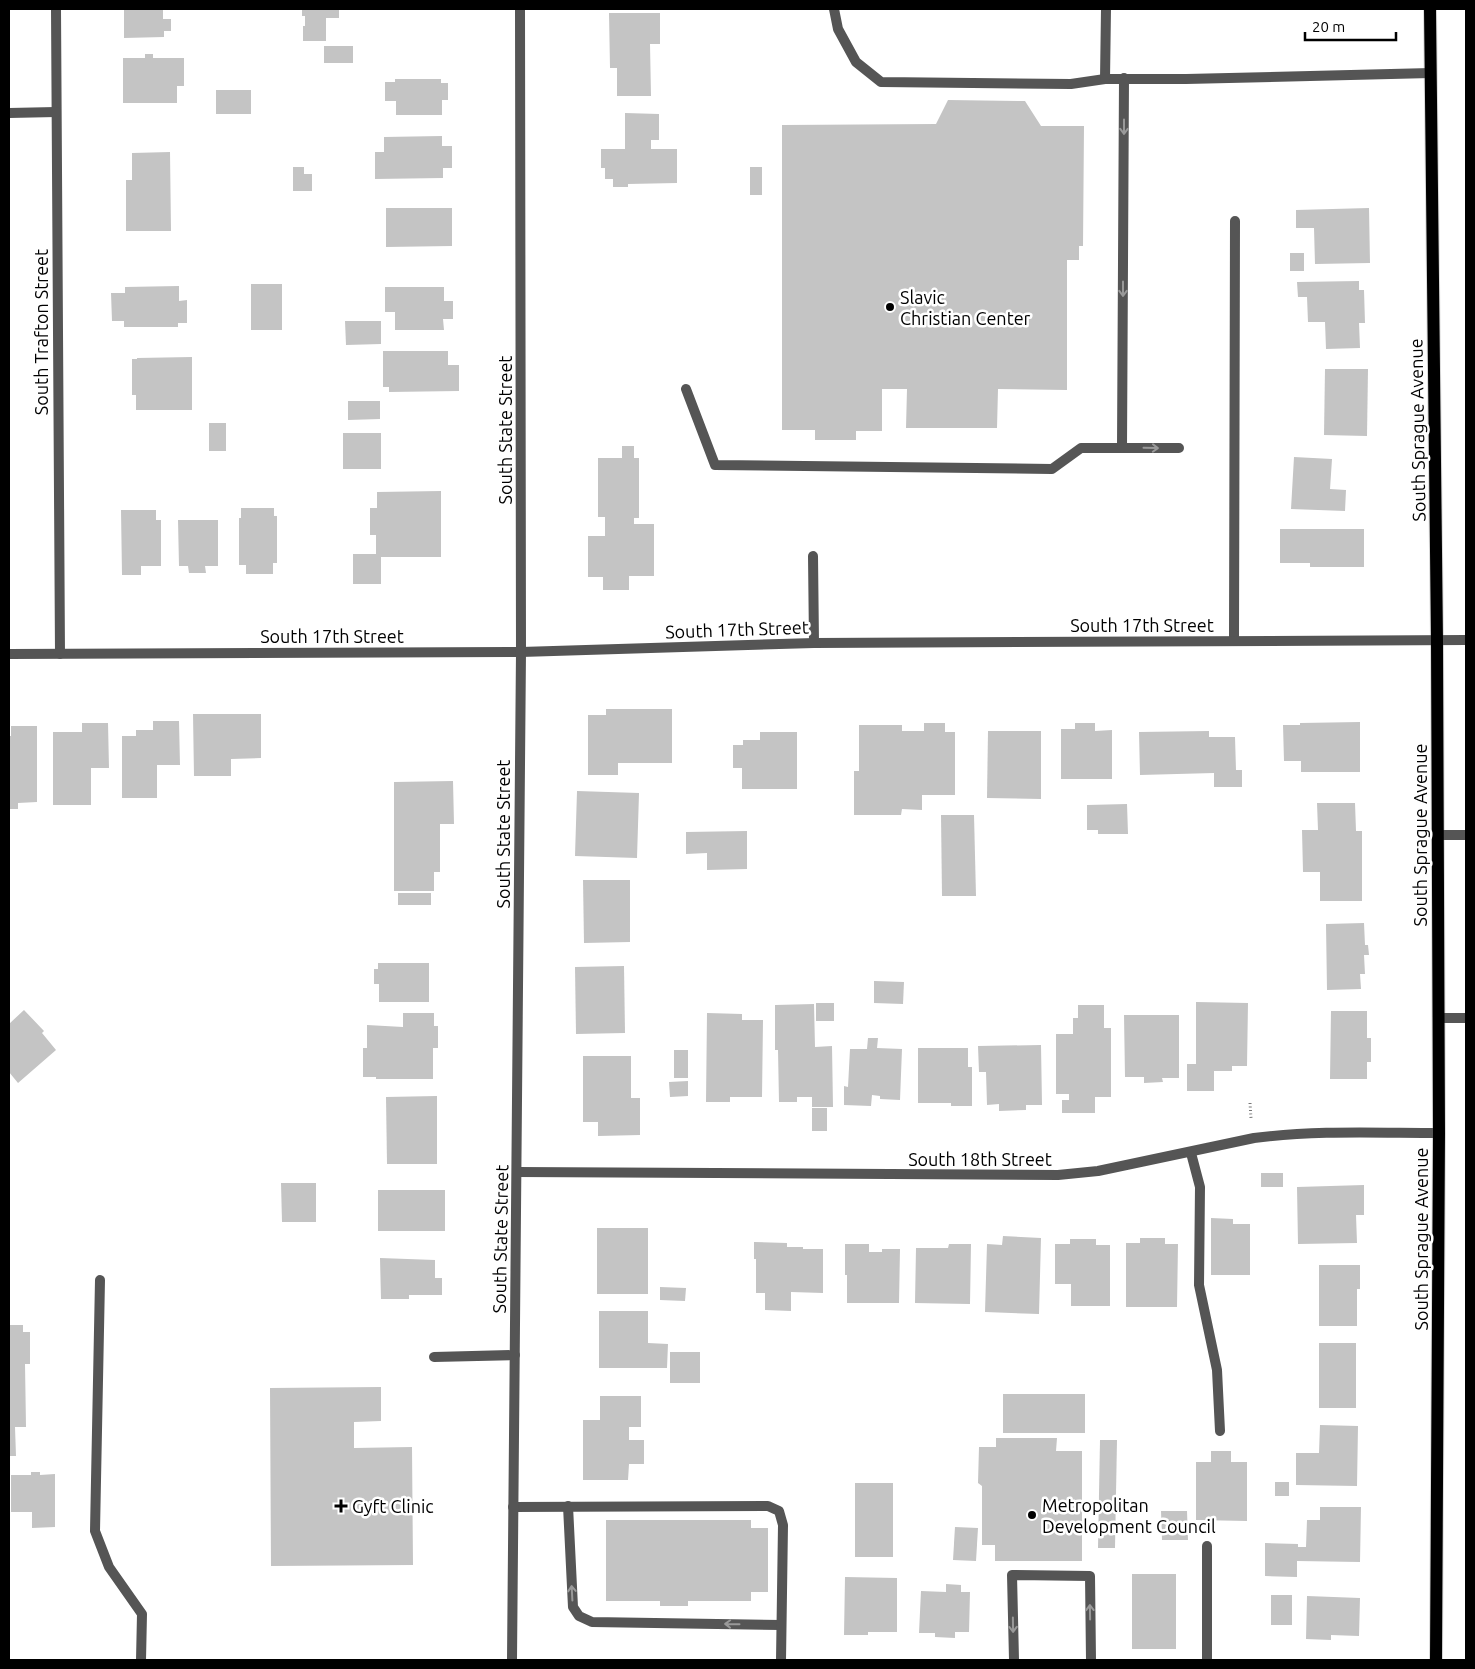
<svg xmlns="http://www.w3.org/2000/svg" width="1475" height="1669" font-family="Ubuntu,sans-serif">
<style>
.building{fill:#c4c4c4}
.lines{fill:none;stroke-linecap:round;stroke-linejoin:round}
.primary-casing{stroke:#dbdbdb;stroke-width:14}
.path{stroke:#777;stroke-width:3;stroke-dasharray:1 2.5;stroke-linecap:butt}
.lane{stroke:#555;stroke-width:10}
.street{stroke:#555;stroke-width:10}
.primary{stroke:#000;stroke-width:12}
.oneway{stroke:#999}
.poi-dot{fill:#000;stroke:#fff;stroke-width:2}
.labels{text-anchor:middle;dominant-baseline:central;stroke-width:5;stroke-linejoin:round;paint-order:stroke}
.poi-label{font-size:18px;fill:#000;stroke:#fff;text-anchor:start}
.street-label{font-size:18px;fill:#000;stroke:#fff}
</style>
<rect width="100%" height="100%" fill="#fff"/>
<g class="building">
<path d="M 124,9 L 163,9 L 163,19 L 171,19 L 171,31 L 164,31 L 164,37 L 124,38 Z"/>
<path d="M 302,9 L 339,9 L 339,18 L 326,18 L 326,41 L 303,41 L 303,26 L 305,26 L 305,16 L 302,16 Z"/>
<path d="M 609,13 L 660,13 L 660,44 L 650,44 L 651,96 L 617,96 L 617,68 L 610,68 Z"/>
<rect x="324" y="46" width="29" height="17"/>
<path d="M 145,54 L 153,54 L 153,58 L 184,58 L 184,86 L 177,86 L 177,103 L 123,103 L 123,58 L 145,58 Z"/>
<path d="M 395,79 L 441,79 L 441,83 L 448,83 L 448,100 L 442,100 L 442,115 L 396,115 L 396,101 L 385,101 L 385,82 L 395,82 Z"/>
<rect x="216" y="90" width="35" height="24"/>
<path d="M 948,100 L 1025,101 L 1041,126 L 1084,126 L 1083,246 L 1079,246 L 1079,260 L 1067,260 L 1067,390 L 998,389 L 997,428 L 906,428 L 907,389 L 882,389 L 882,431 L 856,431 L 856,440 L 815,440 L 815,430 L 782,430 L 782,125 L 936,124 Z"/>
<path d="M 625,113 L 659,114 L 659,140 L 651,140 L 651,149 L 677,149 L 677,183 L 628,184 L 628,187 L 613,187 L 613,179 L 605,179 L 605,168 L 601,168 L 601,149 L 625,149 Z"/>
<path d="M 442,136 L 442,146 L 452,146 L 452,168 L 443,168 L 443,178 L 375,179 L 375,152 L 384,152 L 384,137 Z"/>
<path d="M 170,152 L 171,231 L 126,231 L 126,180 L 132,180 L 132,153 Z"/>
<path d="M 293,167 L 304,167 L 304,174 L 312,174 L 312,191 L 293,191 Z"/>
<rect x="750" y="167" width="12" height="28"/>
<path d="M 386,208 L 452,208 L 452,246 L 386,247 Z"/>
<path d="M 1369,208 L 1370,263 L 1315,264 L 1314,228 L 1296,228 L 1296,210 Z"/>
<rect x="1290" y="253" width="14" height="18"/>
<path d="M 1359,281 L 1359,290 L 1364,290 L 1365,323 L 1359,323 L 1360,348 L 1326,349 L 1325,322 L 1308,322 L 1307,297 L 1298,297 L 1297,282 Z"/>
<rect x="251" y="284" width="31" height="46"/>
<path d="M 179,286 L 179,301 L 187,300 L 187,323 L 178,323 L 178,327 L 124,327 L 124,321 L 112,321 L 111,293 L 125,293 L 125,287 Z"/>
<path d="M 385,287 L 444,287 L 444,301 L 453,301 L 453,319 L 443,319 L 444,330 L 395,330 L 395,312 L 385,312 Z"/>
<path d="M 345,321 L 381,321 L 381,344 L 346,345 Z"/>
<path d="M 383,351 L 448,351 L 448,365 L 459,365 L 459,391 L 389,392 L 389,387 L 383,387 Z"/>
<path d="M 192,357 L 192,410 L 136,410 L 136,395 L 132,395 L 132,359 L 137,359 L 137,358 Z"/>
<path d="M 1325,369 L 1368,369 L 1367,436 L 1324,435 Z"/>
<path d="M 348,401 L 380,401 L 380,419 L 348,420 Z"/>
<rect x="209" y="423" width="17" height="28"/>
<rect x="343" y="433" width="38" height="36"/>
<path d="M 622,446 L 634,446 L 634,458 L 639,458 L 639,518 L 634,518 L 634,524 L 654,524 L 654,576 L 629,576 L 629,590 L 603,590 L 603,577 L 588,577 L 588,536 L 605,536 L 605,517 L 598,517 L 598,458 L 622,458 Z"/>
<path d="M 1294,457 L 1332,459 L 1330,489 L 1346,490 L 1345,511 L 1291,509 Z"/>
<path d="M 441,491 L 441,557 L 381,557 L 381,584 L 353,584 L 353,554 L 376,554 L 376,535 L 370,535 L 370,508 L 377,508 L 377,492 Z"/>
<path d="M 241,508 L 274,508 L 274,516 L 277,516 L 277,563 L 273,563 L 273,574 L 246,574 L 246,565 L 239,565 L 239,518 L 241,518 Z"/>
<path d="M 121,510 L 156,510 L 156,520 L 161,520 L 161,566 L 141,566 L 141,575 L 122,575 Z"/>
<path d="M 178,520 L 218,520 L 218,566 L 205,566 L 206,573 L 189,573 L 188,566 L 179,566 Z"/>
<path d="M 1280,529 L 1364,529 L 1364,567 L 1310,567 L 1310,563 L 1280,563 Z"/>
<path d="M 606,709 L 672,709 L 672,763 L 618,763 L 618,775 L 588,775 L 588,715 L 606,715 Z"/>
<path d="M 193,714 L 261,714 L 261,758 L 231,759 L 231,776 L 194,776 Z"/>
<path d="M 153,721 L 179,721 L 180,765 L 157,765 L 157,798 L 122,798 L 122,736 L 136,736 L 136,730 L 153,730 Z"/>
<path d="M 1360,722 L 1360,772 L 1301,772 L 1301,761 L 1284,761 L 1283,725 L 1300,725 L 1300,723 Z"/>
<path d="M 82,723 L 108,723 L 109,768 L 91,768 L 91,805 L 53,805 L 53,732 L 82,732 Z"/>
<path d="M 924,723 L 945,723 L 945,732 L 955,732 L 955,795 L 922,795 L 922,810 L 902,809 L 901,815 L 854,815 L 854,771 L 859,771 L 859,725 L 902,725 L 902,731 L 924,731 Z"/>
<path d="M 1075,723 L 1095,723 L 1095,731 L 1112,730 L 1112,779 L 1061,779 L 1061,729 L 1075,729 Z"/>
<path d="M 11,726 L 37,726 L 37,802 L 18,803 L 18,809 L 9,809 L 9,736 L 11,736 Z"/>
<path d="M 988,731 L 1041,731 L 1041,799 L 987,798 Z"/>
<path d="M 1209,731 L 1209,737 L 1235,737 L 1236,770 L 1242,770 L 1242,787 L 1214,787 L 1214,773 L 1140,775 L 1139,732 Z"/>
<path d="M 760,732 L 797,732 L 797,789 L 742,789 L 742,768 L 733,768 L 733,745 L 743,745 L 743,740 L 760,740 Z"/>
<path d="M 453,781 L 454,824 L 440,824 L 440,872 L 434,872 L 434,891 L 394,891 L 394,782 Z"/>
<path d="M 577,791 L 639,793 L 637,858 L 575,856 Z"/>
<path d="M 1317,803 L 1355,803 L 1356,831 L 1362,831 L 1362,901 L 1320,901 L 1320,872 L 1303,872 L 1302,830 L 1318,830 Z"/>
<path d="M 1127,804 L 1128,834 L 1098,834 L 1098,830 L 1087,830 L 1087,805 Z"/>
<path d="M 941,815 L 974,815 L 976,896 L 942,896 Z"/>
<path d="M 747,831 L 747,869 L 707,870 L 707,853 L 686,854 L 686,832 Z"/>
<path d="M 583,880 L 630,880 L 630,942 L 584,943 Z"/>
<rect x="398" y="893" width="33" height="12"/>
<path d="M 1364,923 L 1365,945 L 1368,945 L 1369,955 L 1364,955 L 1365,974 L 1360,974 L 1361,989 L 1327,990 L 1326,924 Z"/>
<path d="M 378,963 L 429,963 L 429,1002 L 379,1002 L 379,984 L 374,984 L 374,969 L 378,969 Z"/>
<path d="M 624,966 L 625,1033 L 576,1034 L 575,967 Z"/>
<path d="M 874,981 L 904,982 L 903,1004 L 874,1003 Z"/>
<path d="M 1196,1002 L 1248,1003 L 1247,1066 L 1232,1066 L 1232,1071 L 1214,1071 L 1214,1091 L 1187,1091 L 1187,1064 L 1196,1064 Z"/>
<rect x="816" y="1003" width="18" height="18"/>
<path d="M 814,1004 L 815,1047 L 832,1046 L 833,1107 L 812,1107 L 812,1097 L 797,1097 L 797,1102 L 779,1102 L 778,1050 L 775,1050 L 775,1005 Z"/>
<path d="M 1078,1005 L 1104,1005 L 1104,1028 L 1111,1028 L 1111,1097 L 1095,1097 L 1095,1113 L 1062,1113 L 1062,1100 L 1069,1100 L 1069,1094 L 1056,1094 L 1056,1034 L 1073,1034 L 1073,1018 L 1078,1018 Z"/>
<path d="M 24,1010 L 44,1031 L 42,1033 L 56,1050 L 18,1083 L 9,1072 L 9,1024 Z"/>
<path d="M 1331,1011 L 1367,1011 L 1367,1038 L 1371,1038 L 1371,1062 L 1367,1062 L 1367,1079 L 1330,1079 Z"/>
<path d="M 403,1013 L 434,1013 L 434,1026 L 438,1026 L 438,1048 L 433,1048 L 433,1079 L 376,1079 L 376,1077 L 363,1077 L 363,1048 L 367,1048 L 367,1025 L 403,1027 Z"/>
<path d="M 707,1013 L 742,1014 L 742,1020 L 763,1020 L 762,1097 L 730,1097 L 730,1102 L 706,1102 Z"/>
<path d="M 1124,1015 L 1179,1015 L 1179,1078 L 1162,1078 L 1163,1082 L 1144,1083 L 1144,1077 L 1125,1077 Z"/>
<path d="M 868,1038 L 878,1038 L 877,1048 L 902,1049 L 900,1100 L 880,1099 L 880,1096 L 872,1095 L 871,1106 L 844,1105 L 844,1086 L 848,1087 L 850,1049 L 867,1049 Z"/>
<path d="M 1041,1045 L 1042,1105 L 1026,1105 L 1026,1110 L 999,1111 L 999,1104 L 987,1105 L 986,1072 L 979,1072 L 978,1046 Z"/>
<path d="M 918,1048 L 968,1048 L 968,1067 L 972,1067 L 972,1106 L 951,1106 L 951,1103 L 918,1103 Z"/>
<rect x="674" y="1050" width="14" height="28"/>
<path d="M 583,1056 L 631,1056 L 631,1098 L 640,1098 L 640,1135 L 598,1136 L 598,1122 L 583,1122 Z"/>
<path d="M 688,1081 L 688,1096 L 670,1097 L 669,1082 Z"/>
<path d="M 437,1096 L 437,1164 L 387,1164 L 386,1097 Z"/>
<rect x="812" y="1108" width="15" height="23"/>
<rect x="1261" y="1173" width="22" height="14"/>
<path d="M 281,1183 L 316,1183 L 316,1222 L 282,1222 Z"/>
<path d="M 1364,1185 L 1364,1215 L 1356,1215 L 1357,1243 L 1298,1244 L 1297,1187 Z"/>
<rect x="378" y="1190" width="67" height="41"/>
<path d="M 1211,1218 L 1233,1219 L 1233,1224 L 1250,1224 L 1250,1275 L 1211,1275 Z"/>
<rect x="597" y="1228" width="51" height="66"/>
<path d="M 1003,1236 L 1041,1238 L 1039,1314 L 985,1312 L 987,1244 L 1002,1245 Z"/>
<path d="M 1140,1238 L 1165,1238 L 1165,1244 L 1178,1244 L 1177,1307 L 1126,1307 L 1126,1243 L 1140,1243 Z"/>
<path d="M 1070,1239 L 1096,1239 L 1096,1245 L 1110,1245 L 1110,1306 L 1071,1306 L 1071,1284 L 1055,1284 L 1055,1244 L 1070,1244 Z"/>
<path d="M 754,1242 L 787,1243 L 787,1247 L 803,1247 L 803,1249 L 823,1249 L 823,1293 L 791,1292 L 791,1311 L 765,1310 L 765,1293 L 756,1293 L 756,1259 L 754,1259 Z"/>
<path d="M 845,1244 L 869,1244 L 869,1252 L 882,1252 L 882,1249 L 900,1249 L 899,1303 L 847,1303 L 847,1275 L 845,1275 Z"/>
<path d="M 949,1244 L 971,1244 L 970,1304 L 915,1303 L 916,1248 L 948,1248 Z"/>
<path d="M 380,1258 L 435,1260 L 435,1278 L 442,1278 L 442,1295 L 409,1295 L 409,1299 L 381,1299 Z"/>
<path d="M 1319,1265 L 1360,1265 L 1360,1289 L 1357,1289 L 1357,1326 L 1319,1326 Z"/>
<path d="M 660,1287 L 686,1288 L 685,1301 L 660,1300 Z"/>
<path d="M 599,1311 L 648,1311 L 648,1343 L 668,1344 L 667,1368 L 599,1368 Z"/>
<path d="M 9,1325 L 23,1325 L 23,1332 L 30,1332 L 30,1364 L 25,1364 L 26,1427 L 15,1427 L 16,1456 L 9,1456 Z"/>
<rect x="1319" y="1343" width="37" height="65"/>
<rect x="670" y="1352" width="30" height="31"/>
<path d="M 381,1387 L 381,1421 L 354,1422 L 354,1448 L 412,1447 L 413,1565 L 271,1566 L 270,1388 Z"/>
<rect x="1003" y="1394" width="82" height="39"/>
<path d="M 600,1396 L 641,1396 L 641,1427 L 629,1427 L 629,1440 L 644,1440 L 644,1464 L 629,1464 L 628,1480 L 583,1480 L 583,1420 L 600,1420 Z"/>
<path d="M 1320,1425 L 1358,1426 L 1357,1486 L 1296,1485 L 1296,1453 L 1319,1453 Z"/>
<path d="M 996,1438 L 1057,1438 L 1056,1451 L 1082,1451 L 1082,1561 L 995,1561 L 995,1545 L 982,1545 L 982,1486 L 978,1483 L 979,1447 L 996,1447 Z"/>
<path d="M 1100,1440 L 1117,1440 L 1115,1548 L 1098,1548 Z"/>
<path d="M 1211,1451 L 1231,1451 L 1231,1462 L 1247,1462 L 1247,1521 L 1196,1520 L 1196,1462 L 1211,1462 Z"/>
<path d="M 31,1472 L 40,1472 L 40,1475 L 55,1474 L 55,1527 L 32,1528 L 32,1512 L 11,1512 L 11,1475 L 31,1475 Z"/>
<rect x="1275" y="1482" width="14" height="14"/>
<rect x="855" y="1483" width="38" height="74"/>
<path d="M 1320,1507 L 1361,1507 L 1360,1562 L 1297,1561 L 1297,1577 L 1265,1576 L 1265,1543 L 1298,1544 L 1298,1547 L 1306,1547 L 1307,1520 L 1320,1520 Z"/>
<path d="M 1161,1511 L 1187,1511 L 1188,1540 L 1162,1540 Z"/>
<path d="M 606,1520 L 751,1520 L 751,1528 L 768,1528 L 768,1592 L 751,1592 L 751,1601 L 688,1601 L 688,1606 L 660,1606 L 660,1601 L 606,1601 Z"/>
<path d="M 955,1527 L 978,1528 L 976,1561 L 953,1560 Z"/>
<rect x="1132" y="1574" width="44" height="75"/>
<path d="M 845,1577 L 897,1578 L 897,1632 L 868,1632 L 868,1635 L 844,1635 Z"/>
<path d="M 946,1584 L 961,1585 L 961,1592 L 970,1592 L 969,1632 L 955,1632 L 955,1638 L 935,1637 L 935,1633 L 919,1633 L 921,1591 L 946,1592 Z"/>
<rect x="1271" y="1595" width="21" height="30"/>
<path d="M 1307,1596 L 1360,1598 L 1359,1636 L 1331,1635 L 1331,1640 L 1306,1639 Z"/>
</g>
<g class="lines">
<g class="primary-casing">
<path id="primary" d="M 1430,9 L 1437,641 L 1439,1133 L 1436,1660"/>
</g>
<path class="path" d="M 1250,1103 L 1251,1118"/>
<g class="lane">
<path d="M 834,9 L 838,29 L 856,62 L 881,82 L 1071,84 L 1105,79 L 1186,79 L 1431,73"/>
<path d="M 1105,79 L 1106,9"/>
<path d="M 686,389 L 715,465 L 1052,469 L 1081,448 L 1179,448"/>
<path d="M 1122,447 L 1124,78"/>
<path d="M 813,556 L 814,643"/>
<path d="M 1234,641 L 1235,221"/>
<path d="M 1438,835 L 1466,835"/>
<path d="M 1191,1153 L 1200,1187 L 1199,1285 L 1217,1370 L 1220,1431"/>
<path d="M 100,1280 L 95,1531 L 109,1567 L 142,1614 L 141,1660"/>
<path d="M 434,1357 L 515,1355"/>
<path d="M 568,1506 L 573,1607 L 579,1616 L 592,1622 L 781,1625"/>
<path d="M 513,1507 L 768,1506 L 779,1511 L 783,1525 L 781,1660"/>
<path d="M 1207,1546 L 1207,1660"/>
<path d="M 1014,1660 L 1012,1575 L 1090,1576 L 1091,1660"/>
</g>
<g class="street">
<path d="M 56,9 L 60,654"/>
<path d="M 9,113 L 56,112"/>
<path d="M 9,654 L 521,652 L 814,643 L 1466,640"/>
<path d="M 1438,1018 L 1466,1018"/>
<path d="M 517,1172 L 1058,1175 L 1098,1171 L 1254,1138 C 1315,1130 1377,1133 1439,1133"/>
<path d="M 512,1660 L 521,652 L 520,9"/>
</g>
<use href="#primary" class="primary"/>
</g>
<defs><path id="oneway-shaft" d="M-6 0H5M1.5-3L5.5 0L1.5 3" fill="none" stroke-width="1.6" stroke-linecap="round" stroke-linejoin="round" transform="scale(1.25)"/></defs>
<g class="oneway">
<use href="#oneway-shaft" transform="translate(1124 127) rotate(90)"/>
<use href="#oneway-shaft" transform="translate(1123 289) rotate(90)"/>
<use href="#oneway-shaft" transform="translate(1151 448) rotate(1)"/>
<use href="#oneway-shaft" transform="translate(572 1593) rotate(-93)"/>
<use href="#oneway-shaft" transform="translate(1090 1612) rotate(-91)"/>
<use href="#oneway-shaft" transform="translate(732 1624) rotate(-179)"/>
<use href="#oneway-shaft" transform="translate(1013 1625) rotate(89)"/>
</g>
<g class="poi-dot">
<circle cx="890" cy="307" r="5"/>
<path d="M338.5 1498.5h5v5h5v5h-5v5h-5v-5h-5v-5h5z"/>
<circle cx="1032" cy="1515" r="5"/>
</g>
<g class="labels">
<g class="poi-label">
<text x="900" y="297">Slavic<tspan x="900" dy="21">Christian Center</tspan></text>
<text x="1042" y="1505">Metropolitan<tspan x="1042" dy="21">Development Council</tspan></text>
<text x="352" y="1506">Gyft Clinic</text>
</g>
<g class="street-label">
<text transform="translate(41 332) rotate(-90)">South Trafton Street</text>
<text transform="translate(505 430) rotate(-90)">South State Street</text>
<text transform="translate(1417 430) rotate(-91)">South Sprague Avenue</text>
<text x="1142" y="625">South 17th Street</text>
<text transform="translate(737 629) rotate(-2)">South 17th Street</text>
<text x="332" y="636">South 17th Street</text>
<text transform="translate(503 834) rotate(-90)">South State Street</text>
<text transform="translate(1420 835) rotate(-90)">South Sprague Avenue</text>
<text x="980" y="1159">South 18th Street</text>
<text transform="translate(500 1239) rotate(-89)">South State Street</text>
<text transform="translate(1421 1239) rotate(-90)">South Sprague Avenue</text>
</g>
</g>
<rect width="1475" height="1669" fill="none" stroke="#000000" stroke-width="20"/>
<path d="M1305 32v8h91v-8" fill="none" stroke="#000000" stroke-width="2.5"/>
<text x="1312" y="32" font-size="15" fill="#000000" stroke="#ffffff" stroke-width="4" paint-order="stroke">20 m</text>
</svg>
